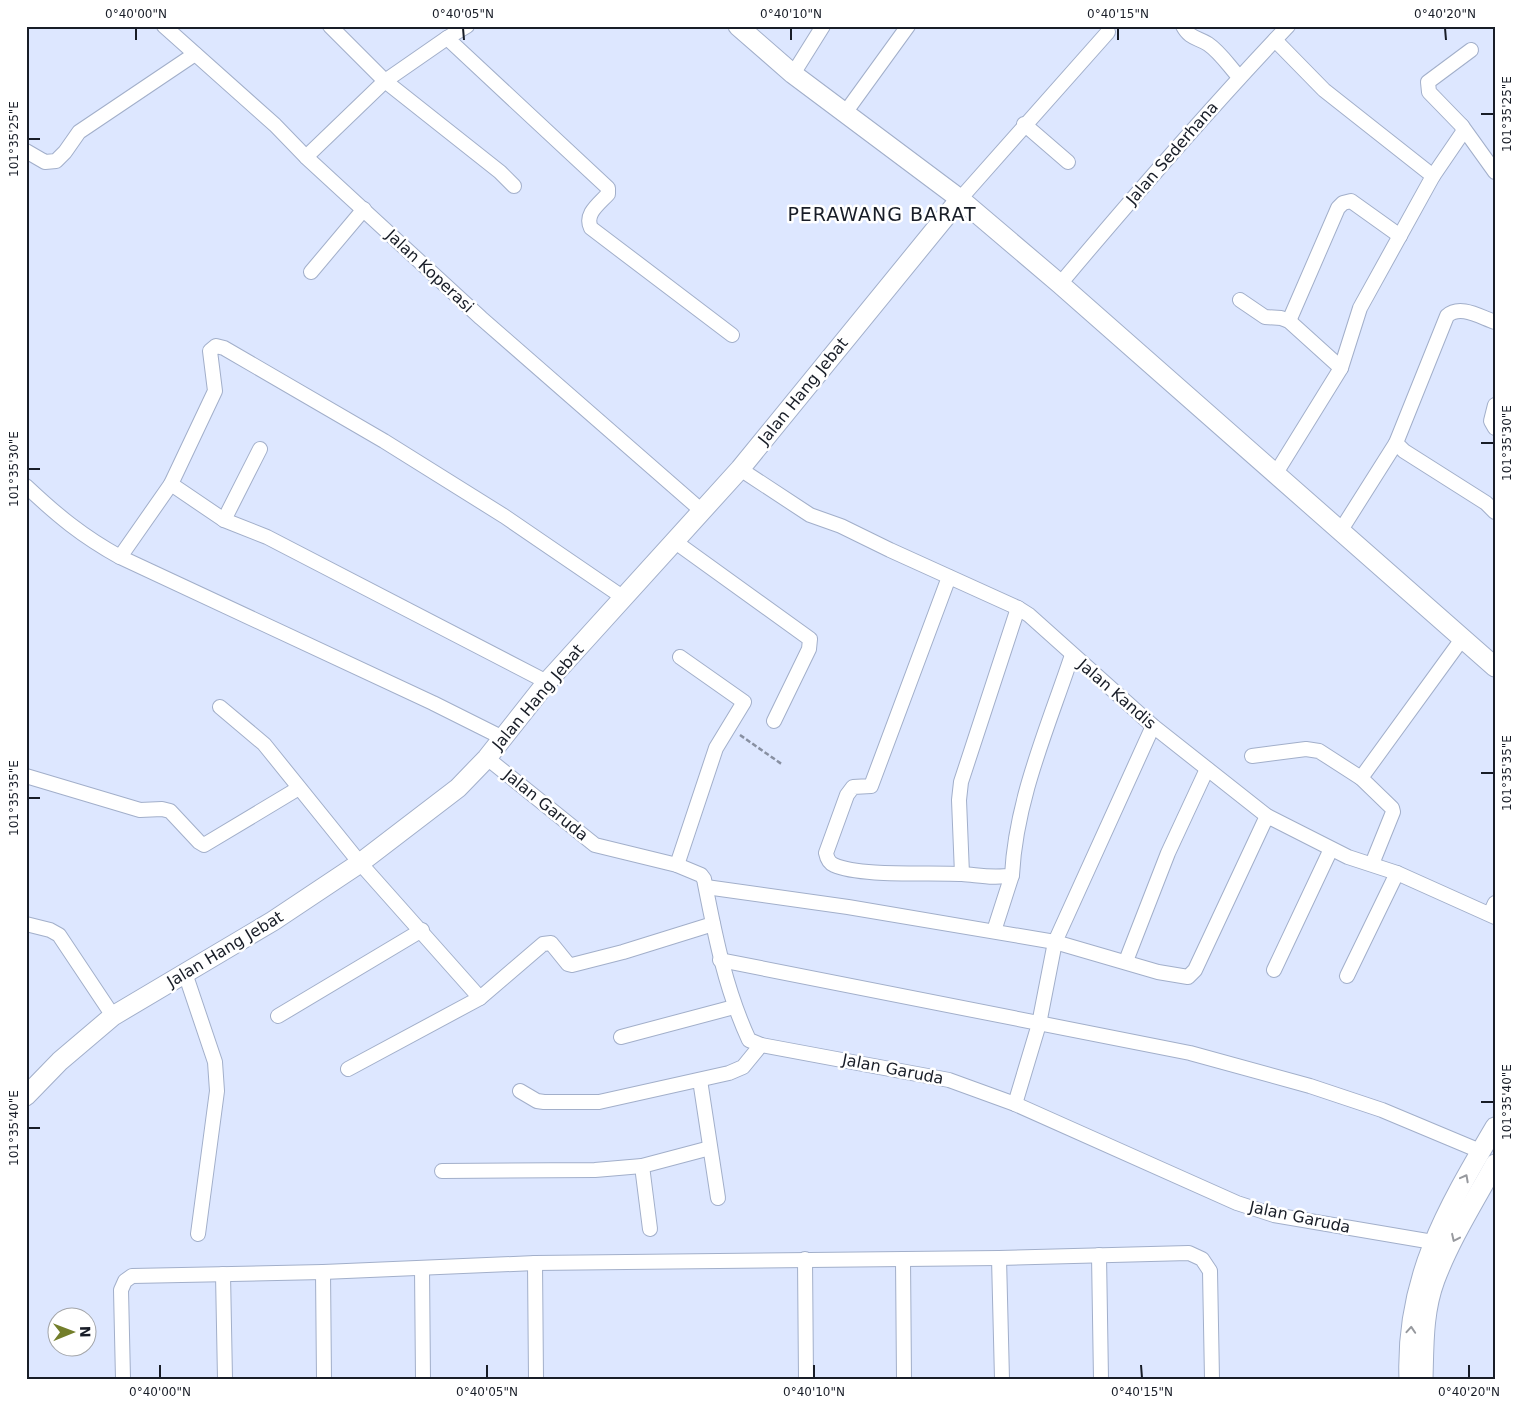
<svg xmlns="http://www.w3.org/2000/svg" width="1521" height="1405" font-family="'DejaVu Sans',sans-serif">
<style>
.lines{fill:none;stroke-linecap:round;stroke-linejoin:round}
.street-casing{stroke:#a2afca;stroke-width:16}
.secondary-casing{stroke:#a2afca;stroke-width:21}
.path{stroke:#8890a2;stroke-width:2.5;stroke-dasharray:5 2.5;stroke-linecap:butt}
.street{stroke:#fff;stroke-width:14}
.secondary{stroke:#fff;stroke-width:19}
.oneway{stroke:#97999e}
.ticks{fill:none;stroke:#181d27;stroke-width:2}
.labels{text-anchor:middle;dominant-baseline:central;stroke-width:5;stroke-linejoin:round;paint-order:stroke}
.street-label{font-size:16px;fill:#181d27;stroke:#fff}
.quarter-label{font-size:19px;letter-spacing:1px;fill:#181d27;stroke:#fff}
.neatline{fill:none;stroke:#181d27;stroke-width:2}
.ticks-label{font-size:12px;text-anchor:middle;fill:#181d27}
</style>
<rect width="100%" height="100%" fill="#dde7ff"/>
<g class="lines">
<g class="street-casing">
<g id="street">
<path d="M 164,26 L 275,125 L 306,157 L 481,318 L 702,511"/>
<path d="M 467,26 L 447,38 L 608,188 L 608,194 C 599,204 584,214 591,228 L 732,335"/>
<path d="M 1183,26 C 1190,39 1197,37 1208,44 C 1220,52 1229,66 1239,77"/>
<path d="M 447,38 L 385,81 L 500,172 L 514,186"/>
<path d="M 1275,40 L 1324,90 L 1433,176 L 1360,308 L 1341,368 L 1276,473"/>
<path d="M 793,74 L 823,26"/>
<path d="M 845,113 L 908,26"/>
<path d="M 1024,124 L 1068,162"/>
<path d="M 1462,126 L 1495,172"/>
<path d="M 26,151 L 45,162 L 56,161 L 65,152 L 79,132 L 195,54"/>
<path d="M 306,157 L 385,81 L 330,26"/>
<path d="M 1433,176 L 1463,132 L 1462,126 L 1429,92 L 1428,82 L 1471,50"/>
<path d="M 960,199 L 1108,32"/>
<path d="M 311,272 L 364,209"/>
<path d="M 1060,284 C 1134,196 1209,109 1288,26"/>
<path d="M 1240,300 L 1265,317 L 1281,318 L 1289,321 L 1341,368"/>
<path d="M 1289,321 L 1338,208 L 1343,203 L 1351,201 L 1400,236"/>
<path d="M 1495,322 C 1480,317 1460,304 1447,316 L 1396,443 L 1404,451 L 1486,503 L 1495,512"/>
<path d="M 1495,405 L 1491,421 L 1495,428"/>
<path d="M 740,469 L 810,515 L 841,526 L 890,550 L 1018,608 L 1029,615 L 1153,726 L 1267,816 L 1348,857 L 1397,873 L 1495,917"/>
<path d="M 26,486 C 58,516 82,536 120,557 L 433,703 L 503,738"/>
<path d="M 224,520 L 260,449"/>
<path d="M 1341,530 L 1396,443"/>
<path d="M 674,541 L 810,639 L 809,649 L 774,721"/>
<path d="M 120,557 L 171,484"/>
<path d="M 949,577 L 871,786 L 853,787 L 847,795 L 826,853 C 827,858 829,863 834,865 C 860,877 931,872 962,874 C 978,875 995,879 1012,875 C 1016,799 1048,727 1072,655"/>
<path d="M 547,682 L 267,537 L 224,520 L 171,484 L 215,391 L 210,351 L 216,346 L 224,348 L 384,441 L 504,516 L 624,598"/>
<path d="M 220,707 L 264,744 L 360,863 L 480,998 L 348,1069"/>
<path d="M 1252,756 L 1306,749 L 1319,751 L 1361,778"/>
<path d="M 487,758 L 595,845 L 677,865 L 701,875 L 704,879 C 715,935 725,988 749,1040 L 761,1045 L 949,1080 L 1015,1104 L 1237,1203 L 1274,1215 L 1433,1242"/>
<path d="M 26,776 L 140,810 L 162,809 L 170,811 L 199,842 L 204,845 L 299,788"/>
<path d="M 1372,864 L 1393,812 L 1392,808 L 1361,778 L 1462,639"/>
<path d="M 677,865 L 716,748 L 744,702 L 680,657"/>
<path d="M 962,874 L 959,800 L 961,782 L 1018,608"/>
<path d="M 706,887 L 848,907 L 1055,942 L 1158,972 L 1188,977 L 1195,970 L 1267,816"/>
<path d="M 1490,914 L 1495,903"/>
<path d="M 26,924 L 50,930 L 59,935 L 113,1016"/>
<path d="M 994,931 L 1012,875"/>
<path d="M 720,960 L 1190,1053 L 1310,1086 L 1382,1110 L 1480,1151"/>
<path d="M 1126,961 L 1168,853 L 1207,769"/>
<path d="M 1274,970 L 1331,849"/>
<path d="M 185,973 L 215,1062 L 217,1091 L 198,1234"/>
<path d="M 1347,976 L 1397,873"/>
<path d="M 480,998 L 543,944 L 551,943 L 568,964 L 572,965 L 623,952 L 713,924"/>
<path d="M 278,1016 L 422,930"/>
<path d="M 621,1037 L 734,1007"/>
<path d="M 700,1080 L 718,1198"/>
<path d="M 520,1091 L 537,1101 L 544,1102 L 599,1102 L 729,1073 L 743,1067 L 761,1045"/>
<path d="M 1015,1104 L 1039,1024 L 1055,942 L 1153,726"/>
<path d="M 642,1166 L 650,1229"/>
<path d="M 442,1171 L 595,1170 L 642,1166 L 710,1148"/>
<path d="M 1099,1255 L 1101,1379"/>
<path d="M 999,1258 L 1002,1379"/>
<path d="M 805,1259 L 806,1379"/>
<path d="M 903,1259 L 904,1379"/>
<path d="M 535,1263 L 536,1379"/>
<path d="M 422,1268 L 423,1379"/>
<path d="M 323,1272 L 324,1379"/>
<path d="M 223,1274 L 225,1379"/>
<path d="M 123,1379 L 121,1290 L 125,1281 L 132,1276 L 323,1272 L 535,1263 L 999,1258 L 1189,1253 L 1202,1259 L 1210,1271 L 1212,1379"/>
</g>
</g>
<g class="secondary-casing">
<g id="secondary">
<path d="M 738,26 L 793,74 L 960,199 L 1060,284 L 1495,667"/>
<path d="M 26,1096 L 60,1061 L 113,1016 L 273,921 L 360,863 L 458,788 L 487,758 L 547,682 L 740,469 L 960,199"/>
<path d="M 1409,1379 C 1405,1280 1446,1210 1495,1127"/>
<path d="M 1423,1379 C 1424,1346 1423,1312 1435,1280 C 1450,1240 1474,1202 1495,1164"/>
</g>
</g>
<path class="path" d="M 740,735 L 783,765"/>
<use href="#street" class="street"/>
<use href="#secondary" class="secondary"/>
</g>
<defs><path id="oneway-chevron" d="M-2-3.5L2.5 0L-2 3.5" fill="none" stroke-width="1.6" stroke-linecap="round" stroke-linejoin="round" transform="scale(1.25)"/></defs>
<g class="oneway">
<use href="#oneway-chevron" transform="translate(1465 1178) rotate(-62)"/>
<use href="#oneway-chevron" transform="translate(1455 1238) rotate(115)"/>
<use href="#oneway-chevron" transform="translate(1411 1330) rotate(-86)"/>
</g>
<path class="ticks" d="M 136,28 L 136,40M 463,28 L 464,40M 791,28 L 791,40M 1118,28 L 1118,40M 1445,28 L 1446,40M 1481,114 L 1494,114M 28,139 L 40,139M 1481,443 L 1494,443M 28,469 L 40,469M 1481,773 L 1494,773M 28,798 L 40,798M 1481,1102 L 1494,1102M 28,1128 L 40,1128M 160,1365 L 160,1378M 487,1365 L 487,1378M 814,1365 L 814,1378M 1141,1365 L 1142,1378M 1469,1365 L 1469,1378"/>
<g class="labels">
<g class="street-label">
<text transform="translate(1172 153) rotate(-49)">Jalan Sederhana</text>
<text transform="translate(430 271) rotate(43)">Jalan Koperasi</text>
<text transform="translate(803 391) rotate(-51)">Jalan Hang Jebat</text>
<text transform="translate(1117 694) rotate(41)">Jalan Kandis</text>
<text transform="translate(538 697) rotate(-50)">Jalan Hang Jebat</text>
<text transform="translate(546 805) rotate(39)">Jalan Garuda</text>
<text transform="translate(225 949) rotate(-31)">Jalan Hang Jebat</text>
<text transform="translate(893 1069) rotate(11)">Jalan Garuda</text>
<text transform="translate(1300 1217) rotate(12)">Jalan Garuda</text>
</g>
<g class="quarter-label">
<text x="882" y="214">PERAWANG BARAT</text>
</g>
</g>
<rect width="1521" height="1405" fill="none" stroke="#ffffff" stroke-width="55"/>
<g transform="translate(72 1332) rotate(89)"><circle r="24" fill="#ffffff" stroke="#a3a5a9"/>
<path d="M0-4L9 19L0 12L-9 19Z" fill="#737e2a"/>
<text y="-8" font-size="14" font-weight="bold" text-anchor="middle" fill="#181d27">N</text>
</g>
<rect x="28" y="28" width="1466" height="1350" class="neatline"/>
<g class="ticks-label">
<text x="136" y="18">0°40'00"N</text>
<text x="463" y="18">0°40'05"N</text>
<text x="791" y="18">0°40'10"N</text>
<text x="1118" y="18">0°40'15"N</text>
<text x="1445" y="18">0°40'20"N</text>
<text transform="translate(1507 114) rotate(-90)" y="4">101°35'25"E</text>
<text transform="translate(14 139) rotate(-90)" y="4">101°35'25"E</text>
<text transform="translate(1507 443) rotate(-90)" y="4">101°35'30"E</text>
<text transform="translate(14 469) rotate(-90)" y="4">101°35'30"E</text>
<text transform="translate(1507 773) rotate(-90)" y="4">101°35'35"E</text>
<text transform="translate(14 798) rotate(-90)" y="4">101°35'35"E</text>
<text transform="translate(1507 1102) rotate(-90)" y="4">101°35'40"E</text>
<text transform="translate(14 1128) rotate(-90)" y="4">101°35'40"E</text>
<text x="160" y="1396">0°40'00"N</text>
<text x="487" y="1396">0°40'05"N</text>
<text x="814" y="1396">0°40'10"N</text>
<text x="1142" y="1396">0°40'15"N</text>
<text x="1469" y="1396">0°40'20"N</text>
</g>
</svg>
